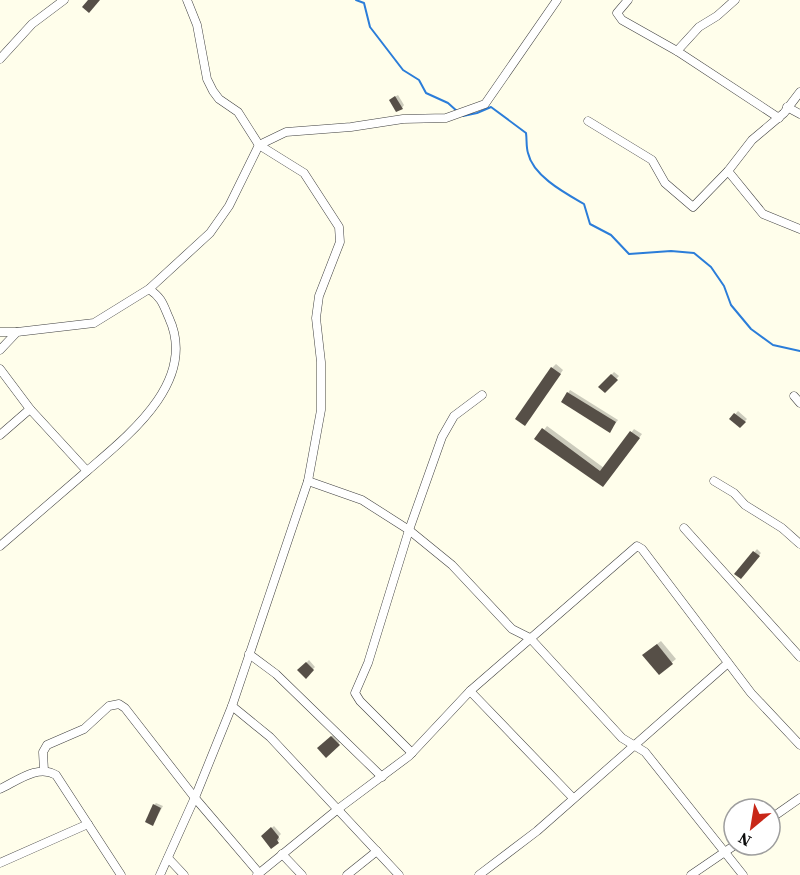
<svg xmlns="http://www.w3.org/2000/svg" width="800" height="875" font-family="'Source Serif 4',serif">
<style>
.shadow{fill:#0003}
.lines{fill:none;stroke-linecap:round;stroke-linejoin:round}
.stream{stroke:#2b7dd9;stroke-width:2}
.building{fill:#564f47}
.minor-casing{stroke:#3f3f3f;stroke-width:9}
.minor{stroke:#fff;stroke-width:8}
</style>
<rect width="100%" height="100%" fill="#fffeeb"/>
<g class="shadow">
<path d="M 398,95 L 404,105 L 402,108 L 393,98 Z"/>
<path d="M 556,364 L 563,370 L 529,420 L 552,368 Z"/>
<path d="M 614,372 L 619,376 L 605,391 L 600,387 Z"/>
<path d="M 570,390 L 618,420 L 612,428 L 568,393 Z"/>
<path d="M 738,411 L 747,419 L 740,426 L 731,419 Z"/>
<path d="M 547,426 L 604,468 L 634,429 L 642,434 L 606,482 L 537,439 Z"/>
<path d="M 757,549 L 761,553 L 741,577 L 737,573 Z"/>
<path d="M 661,641 L 676,659 L 659,673 L 648,651 Z"/>
<path d="M 309,660 L 315,667 L 306,676 L 299,670 Z"/>
<path d="M 334,734 L 341,741 L 327,755 L 319,748 Z"/>
<path d="M 156,803 L 163,806 L 153,824 L 154,805 Z"/>
<path d="M 274,826 L 281,834 L 278,837 L 280,839 L 272,847 L 263,836 Z"/>
</g>
<g class="lines">
<g class="stream">
<path d="M 356,0 L 364,3 L 370,27 L 403,70 L 419,80 L 426,93 L 448,103 L 458,112"/>
<path d="M 463,116 L 477,113 L 491,107 L 526,133 C 527,140 526,147 528,153 C 533,176 565,193 584,204 L 590,224 L 611,235 L 629,254 L 671,251 L 694,253 L 711,267 L 724,286 L 731,305 L 751,329 L 773,345 L 800,351"/>
</g>
</g>
<g class="building">
<path d="M 88,0 L 100,0 L 89,13 L 82,7 Z"/>
<path d="M 395,96 L 403,109 L 396,112 L 389,100 Z"/>
<path d="M 551,367 L 561,374 L 525,426 L 515,419 Z"/>
<path d="M 611,374 L 618,380 L 605,393 L 598,387 Z"/>
<path d="M 567,392 L 616,422 L 610,433 L 561,402 Z"/>
<path d="M 734,413 L 746,422 L 740,428 L 729,419 Z"/>
<path d="M 542,428 L 600,471 L 630,431 L 640,438 L 603,487 L 534,439 Z"/>
<path d="M 753,551 L 760,556 L 741,579 L 734,574 Z"/>
<path d="M 657,644 L 673,664 L 659,675 L 642,655 Z"/>
<path d="M 306,662 L 314,670 L 306,679 L 297,670 Z"/>
<path d="M 331,736 L 340,745 L 326,758 L 317,748 Z"/>
<path d="M 153,804 L 161,808 L 153,826 L 145,822 Z"/>
<path d="M 271,827 L 279,837 L 277,840 L 279,843 L 271,849 L 261,836 Z"/>
</g>
<g class="lines">
<g class="minor-casing">
<g id="minor">
<path d="M 628,0 L 617,13 L 622,20 L 677,51 L 779,118"/>
<path d="M 677,51 L 699,27 L 717,16 L 735,0"/>
<path d="M 0,59 L 32,24 L 64,0"/>
<path d="M 787,107 L 800,114"/>
<path d="M 588,121 L 652,160 L 665,183 L 693,207 L 728,171 L 752,140 L 784,113 L 800,92"/>
<path d="M 728,171 L 763,214 L 800,229"/>
<path d="M 149,289 L 210,233 L 229,206 L 259,145 L 286,132 L 351,127 L 403,119 L 446,118 L 485,104 L 557,0"/>
<path d="M 0,332 L 17,332"/>
<path d="M 0,350 L 17,332 L 94,323 L 149,289 C 162,298 163,304 169,318 C 198,381 129,435 87,471"/>
<path d="M 0,369 L 30,409"/>
<path d="M 794,396 L 800,403"/>
<path d="M 0,435 L 30,409 L 87,471 L 0,546"/>
<path d="M 308,481 L 362,500 L 409,530 L 452,565 L 512,629 L 530,638 L 622,738 L 645,752 L 743,875"/>
<path d="M 714,481 L 734,493 L 745,505 L 782,528 L 800,544"/>
<path d="M 684,528 L 800,657"/>
<path d="M 249,654 L 276,674 L 382,777"/>
<path d="M 470,691 L 573,798"/>
<path d="M 232,706 L 270,737 L 399,875"/>
<path d="M 412,753 L 360,701 L 355,693 L 368,663 L 409,530 L 442,437 L 454,416 L 482,395"/>
<path d="M 44,771 L 43,752 L 47,745 L 84,729 L 109,706 L 119,704 L 125,708 L 195,798 L 259,873"/>
<path d="M 0,789 C 17,781 38,764 56,775 L 121,875"/>
<path d="M 770,819 L 800,798"/>
<path d="M 282,854 L 302,875"/>
<path d="M 168,858 L 184,875"/>
<path d="M 0,863 L 88,824"/>
<path d="M 160,875 L 196,795 L 232,706 L 308,481 L 321,410 L 321,362 L 316,318 L 319,296 L 340,242 L 339,227 L 304,173 L 259,145 L 238,112 L 219,99 L 213,91 L 207,79 L 197,25 L 187,0"/>
<path d="M 257,875 L 338,809 L 409,756 L 470,691 L 637,546 L 642,549 L 751,693 L 800,745"/>
<path d="M 347,875 L 377,851"/>
<path d="M 479,875 L 537,831 L 728,663"/>
<path d="M 691,875 L 735,845"/>
</g>
</g>
<use href="#minor" class="minor"/>
</g>
<g transform="translate(752 827) rotate(210)"><circle r="28" fill="#ffffff" stroke="#9e9e9e" stroke-width="1.5"/>
<path d="M0-4.5L10 22L0 15L-10 22Z" fill="#c82718"/>
<text y="-9" font-size="16" font-weight="bold" text-anchor="middle" fill="#0c0c0c">N</text>
</g>
</svg>
